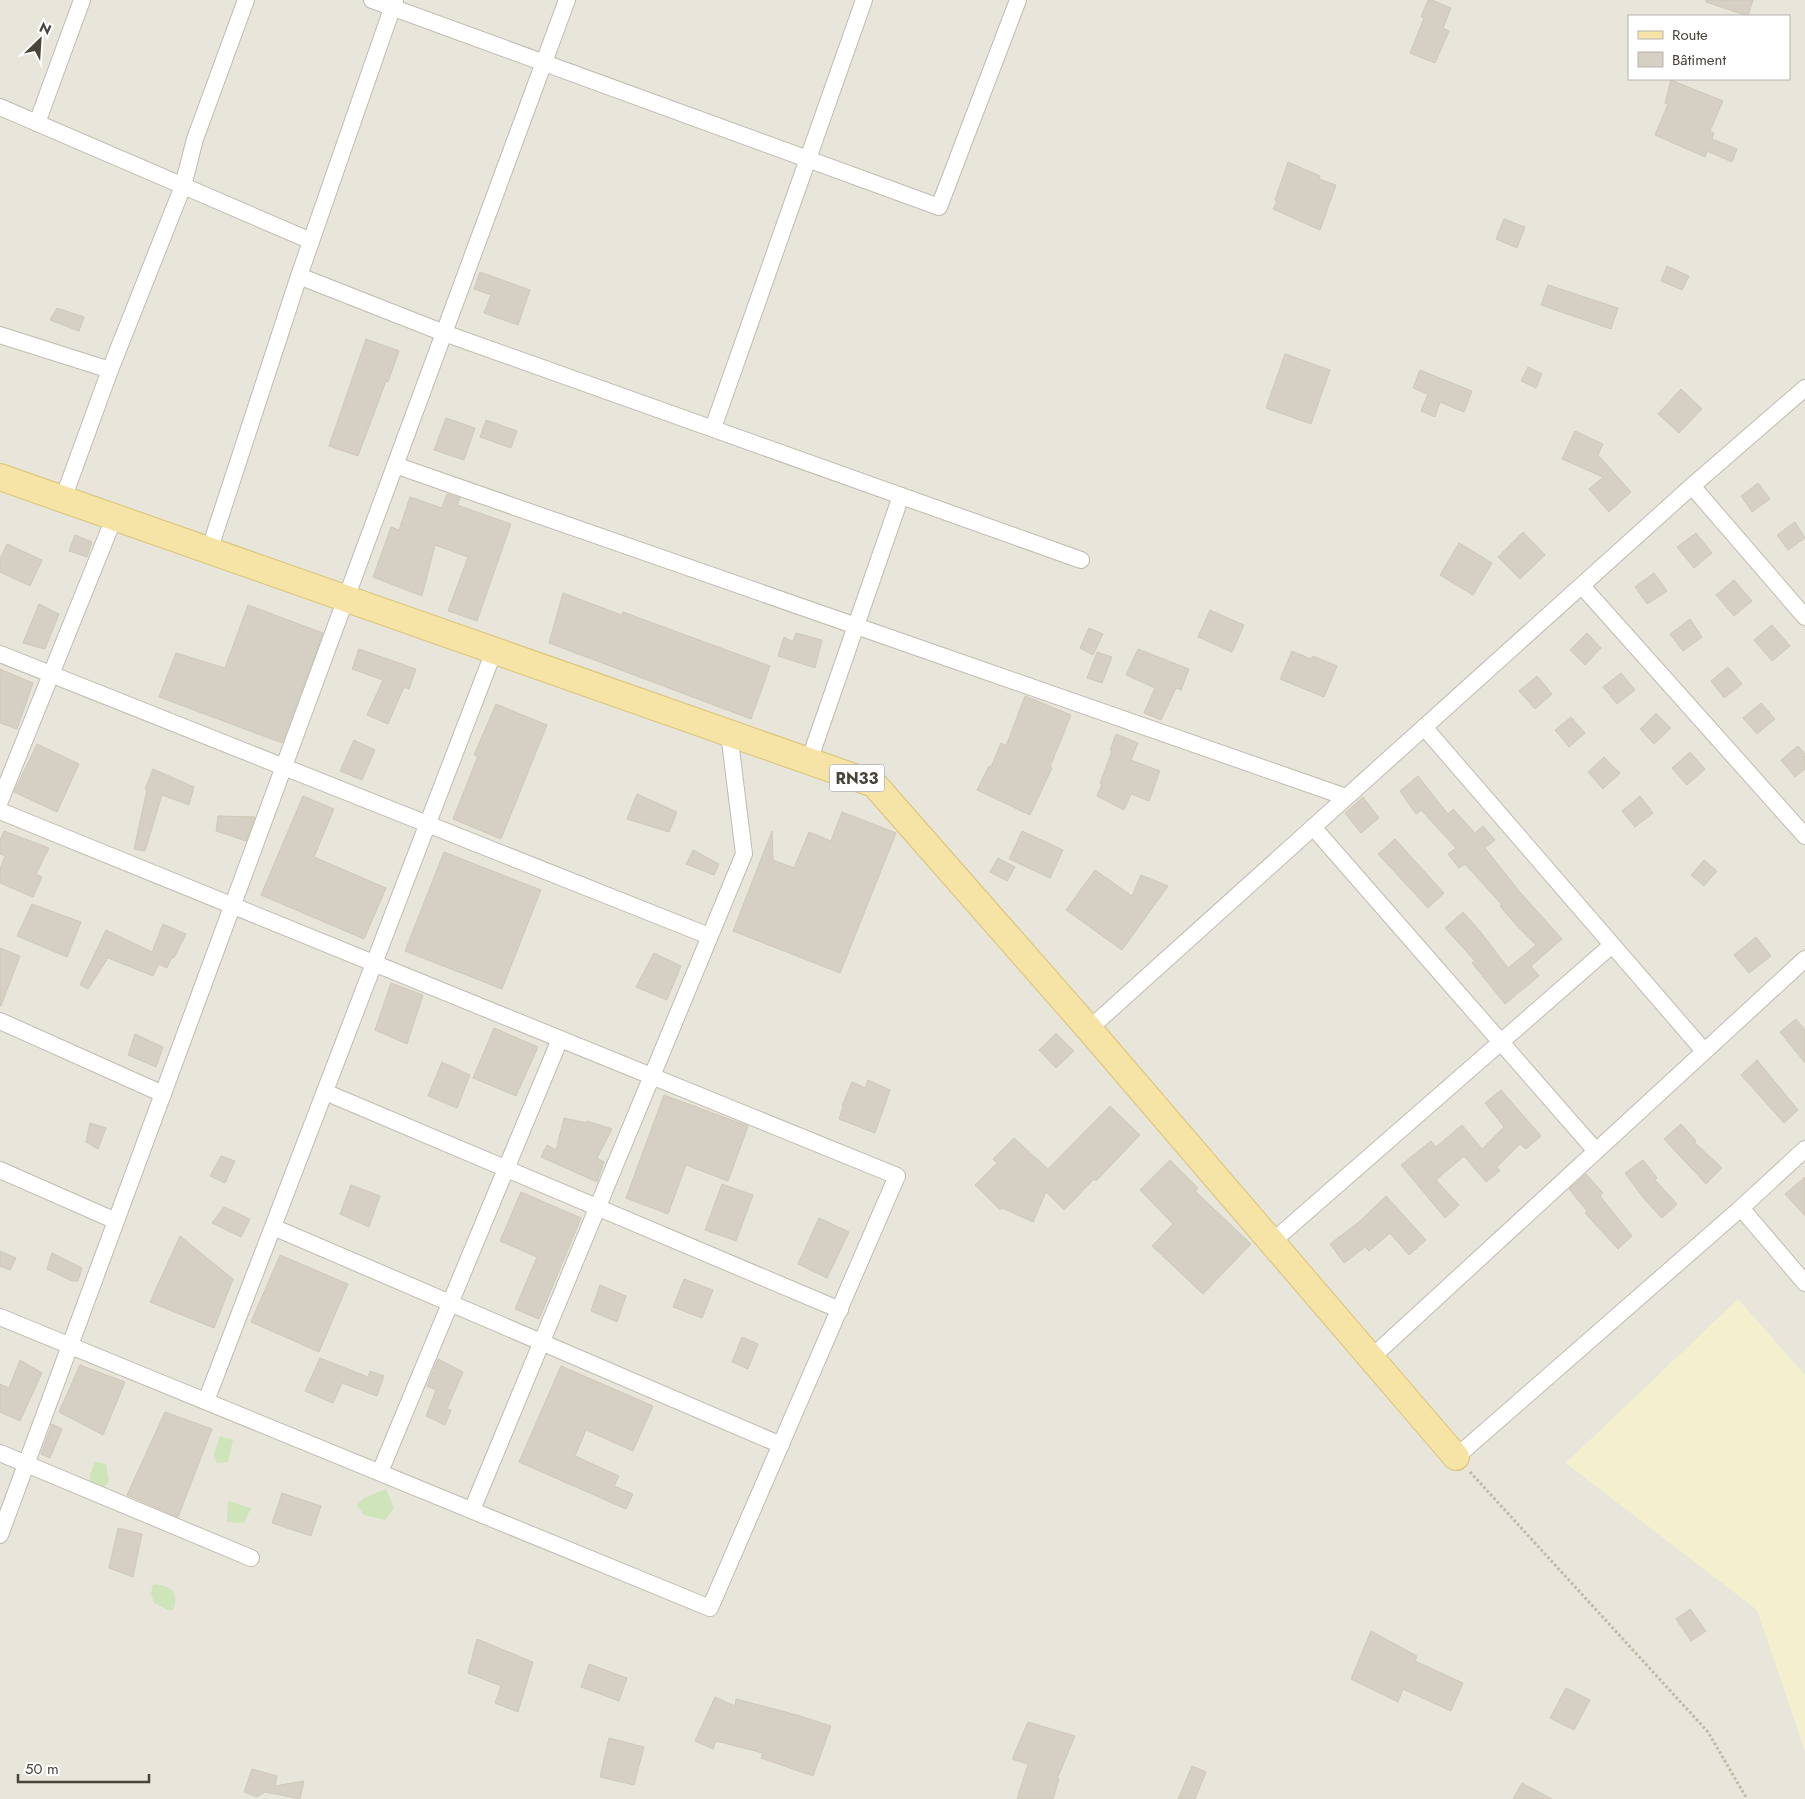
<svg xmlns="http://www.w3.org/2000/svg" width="1805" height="1799" font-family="Jost,sans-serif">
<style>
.residential{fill:#e8e5db;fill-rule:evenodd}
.green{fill:#cee5ba}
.sand{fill:#f4efcd}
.building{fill:#d6cfc3;stroke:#d0c8b7}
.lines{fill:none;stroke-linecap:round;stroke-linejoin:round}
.minor-casing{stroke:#c0bbb0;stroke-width:18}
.primary-casing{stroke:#dac275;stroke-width:28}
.path{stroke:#c0b8a2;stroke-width:3;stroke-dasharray:2.5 2.5;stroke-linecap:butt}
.minor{stroke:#fff;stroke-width:16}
.primary{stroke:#f5e4a5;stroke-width:26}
.labels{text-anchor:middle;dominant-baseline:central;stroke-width:4;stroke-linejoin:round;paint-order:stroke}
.shield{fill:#fff;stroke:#807c75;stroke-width:1}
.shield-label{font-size:16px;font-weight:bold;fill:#49443a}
</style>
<rect width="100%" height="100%" fill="#f5f3ed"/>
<path class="residential" d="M 0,0 L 1805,0 L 1805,1375 L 1738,1300 L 1566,1463 L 1758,1610 L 1805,1751 L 1805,1799 L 0,1799 ZM 1629,16 L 1789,16 L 1789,79 L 1629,79 Z"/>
<g class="green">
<path d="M 220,1436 L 233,1440 L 228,1462 L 217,1463 L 214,1454 Z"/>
<path d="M 95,1462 L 106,1464 L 109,1482 L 100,1491 L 90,1486 L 90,1475 Z"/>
<path d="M 386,1489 L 394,1508 L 385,1520 L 364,1515 L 357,1505 L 364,1498 Z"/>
<path d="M 228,1501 L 251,1508 L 244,1523 L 227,1522 Z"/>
<path d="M 153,1584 C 170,1586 179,1590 174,1609 L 170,1611 L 154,1603 L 151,1593 Z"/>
</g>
<path class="sand" d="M 1738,1299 L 1805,1375 L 1805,1751 L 1757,1610 L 1566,1463 Z"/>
<g class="building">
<path d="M 1428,0 L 1432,0 L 1451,8 L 1443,28 L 1449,31 L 1435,63 L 1410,53 L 1424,18 L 1421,17 Z"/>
<path d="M 1706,0 L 1753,0 L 1748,16 L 1706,2 Z"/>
<path d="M 1671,80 L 1723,101 L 1710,131 L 1714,133 L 1712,139 L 1737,149 L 1732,162 L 1707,151 L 1705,157 L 1655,135 L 1668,104 L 1665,103 Z"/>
<path d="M 1288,162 L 1320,176 L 1319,179 L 1336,185 L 1320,230 L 1273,209 L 1277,201 L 1275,200 Z"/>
<path d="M 1504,219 L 1525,227 L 1517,248 L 1496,239 Z"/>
<path d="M 1667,266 L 1689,276 L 1682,290 L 1661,281 Z"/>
<path d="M 480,272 L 530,290 L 518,325 L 484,313 L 491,295 L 474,289 Z"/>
<path d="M 1548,285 L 1618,308 L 1611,329 L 1541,305 Z"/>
<path d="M 57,308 L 84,317 L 79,331 L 50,320 Z"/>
<path d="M 366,339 L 399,351 L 388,382 L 386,381 L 358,456 L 329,446 Z"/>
<path d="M 1285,354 L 1330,370 L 1311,424 L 1266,408 Z"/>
<path d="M 1528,367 L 1542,374 L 1536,388 L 1521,381 Z"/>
<path d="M 1420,370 L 1472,391 L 1464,412 L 1440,402 L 1435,417 L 1421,411 L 1428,394 L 1413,388 Z"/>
<path d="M 1681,389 L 1702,409 L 1679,433 L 1658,414 Z"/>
<path d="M 446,418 L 475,428 L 464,460 L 434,450 Z"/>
<path d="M 486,420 L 517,431 L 511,448 L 480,437 Z"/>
<path d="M 1575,431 L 1603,444 L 1598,455 L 1631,492 L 1609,512 L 1589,489 L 1603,477 L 1562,459 Z"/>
<path d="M 1758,483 L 1770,499 L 1752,512 L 1741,496 Z"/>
<path d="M 447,494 L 460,498 L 457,505 L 511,524 L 477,621 L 448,611 L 468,557 L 435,545 L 422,596 L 373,577 L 391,527 L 399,530 L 410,497 L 442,508 Z"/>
<path d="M 1795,522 L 1805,538 L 1788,550 L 1777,535 Z"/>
<path d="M 1523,532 L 1545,555 L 1520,579 L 1498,557 Z"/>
<path d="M 1696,533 L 1712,553 L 1694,568 L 1677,547 Z"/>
<path d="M 75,535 L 92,542 L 87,557 L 69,551 Z"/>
<path d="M 1459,543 L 1492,563 L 1473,595 L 1440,575 Z"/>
<path d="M 7,544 L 42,560 L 30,586 L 0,572 L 0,559 Z"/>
<path d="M 1654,573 L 1667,591 L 1647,604 L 1635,587 Z"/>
<path d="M 1734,580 L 1752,601 L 1734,616 L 1716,595 Z"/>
<path d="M 563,593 L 622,615 L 623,612 L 770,666 L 751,719 L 549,643 Z"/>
<path d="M 39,604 L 59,614 L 45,649 L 23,643 Z"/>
<path d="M 248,605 L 323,633 L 282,743 L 159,697 L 176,653 L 225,668 Z"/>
<path d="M 1210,610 L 1244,625 L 1232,652 L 1198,637 Z"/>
<path d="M 1690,619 L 1702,637 L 1683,651 L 1670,634 Z"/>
<path d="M 1772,625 L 1790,646 L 1772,661 L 1754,640 Z"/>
<path d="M 1089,628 L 1103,634 L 1093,655 L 1080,648 Z"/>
<path d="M 796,633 L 822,640 L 815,668 L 778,656 L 784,637 L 793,642 Z"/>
<path d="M 1587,633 L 1601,648 L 1585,665 L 1570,650 Z"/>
<path d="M 359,649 L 416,669 L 409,689 L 404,687 L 388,724 L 367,715 L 383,680 L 352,669 Z"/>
<path d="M 1138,649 L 1189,669 L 1181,690 L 1176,688 L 1161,720 L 1144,713 L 1155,688 L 1126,675 Z"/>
<path d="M 1292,651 L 1311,659 L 1313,656 L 1337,666 L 1324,697 L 1280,679 Z"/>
<path d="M 1097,652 L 1112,657 L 1102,683 L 1087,678 Z"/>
<path d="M 1728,667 L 1742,684 L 1724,698 L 1711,681 Z"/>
<path d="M 0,669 L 33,683 L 17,729 L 0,723 Z"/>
<path d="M 1621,673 L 1635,690 L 1617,704 L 1603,687 Z"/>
<path d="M 1537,676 L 1552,694 L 1535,709 L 1519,691 Z"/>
<path d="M 1025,696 L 1071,715 L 1050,767 L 1052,768 L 1030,815 L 977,790 L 989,766 L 991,767 L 1001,743 L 1006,746 Z"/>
<path d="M 1761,703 L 1775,719 L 1757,734 L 1743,718 Z"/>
<path d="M 496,704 L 547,725 L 501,839 L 453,819 L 478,756 L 474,755 Z"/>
<path d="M 1656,713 L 1671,728 L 1654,744 L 1640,729 Z"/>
<path d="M 1571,717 L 1585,733 L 1569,747 L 1555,730 Z"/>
<path d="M 1116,734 L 1138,743 L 1131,760 L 1160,771 L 1149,801 L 1131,794 L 1124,810 L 1097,796 L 1102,784 L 1100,783 L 1112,751 L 1110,750 Z"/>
<path d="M 354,740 L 375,750 L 362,780 L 340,771 Z"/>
<path d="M 37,744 L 79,764 L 57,812 L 14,792 Z"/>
<path d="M 1798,746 L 1805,754 L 1805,769 L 1795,777 L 1781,760 Z"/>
<path d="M 1690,752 L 1705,769 L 1687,785 L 1672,768 Z"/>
<path d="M 1604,757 L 1620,773 L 1603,789 L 1588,772 Z"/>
<path d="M 153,769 L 194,787 L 189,805 L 162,795 L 145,851 L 134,849 L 147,790 L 145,789 Z"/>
<path d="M 1418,776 L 1448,814 L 1453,809 L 1475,833 L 1483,826 L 1495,840 L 1485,848 L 1519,891 L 1562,939 L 1531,966 L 1539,976 L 1505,1004 L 1472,963 L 1475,961 L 1445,928 L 1463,912 L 1480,931 L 1508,968 L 1536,945 L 1517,926 L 1500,906 L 1502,905 L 1465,864 L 1459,868 L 1448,854 L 1456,848 L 1421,810 L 1416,814 L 1400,791 Z"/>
<path d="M 637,794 L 677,812 L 669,832 L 627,819 Z"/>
<path d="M 303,796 L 334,809 L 314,857 L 386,888 L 364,939 L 261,895 Z"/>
<path d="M 1640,796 L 1653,813 L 1635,827 L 1622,811 Z"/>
<path d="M 1363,797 L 1379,818 L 1361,833 L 1345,813 Z"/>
<path d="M 842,812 L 896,833 L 840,973 L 733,931 L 772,831 L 773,860 L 794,868 L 809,832 L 831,841 Z"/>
<path d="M 218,816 L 255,817 L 246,841 L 216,831 Z"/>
<path d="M 4,831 L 49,848 L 36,874 L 42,877 L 33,897 L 0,883 L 0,869 L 5,856 L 0,854 L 0,840 Z"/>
<path d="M 1022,831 L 1063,850 L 1050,878 L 1009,859 Z"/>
<path d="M 1395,839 L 1444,893 L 1428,908 L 1378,854 Z"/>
<path d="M 693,850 L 719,864 L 714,875 L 686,864 Z"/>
<path d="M 444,852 L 541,890 L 502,989 L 405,951 Z"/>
<path d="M 998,858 L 1015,867 L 1007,881 L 990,872 Z"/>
<path d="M 1704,860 L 1717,871 L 1704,886 L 1691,875 Z"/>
<path d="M 1095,870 L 1132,896 L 1141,875 L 1168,886 L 1122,950 L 1066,910 Z"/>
<path d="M 32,904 L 81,922 L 67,957 L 17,936 Z"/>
<path d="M 163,924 L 186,934 L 174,958 L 172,957 L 167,968 L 159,964 L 153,976 L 108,958 L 88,989 L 80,985 L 106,930 L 152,952 Z"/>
<path d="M 1756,937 L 1771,956 L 1749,973 L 1734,955 Z"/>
<path d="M 0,948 L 20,956 L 1,1006 L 0,1006 Z"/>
<path d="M 654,953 L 681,966 L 667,1000 L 636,987 Z"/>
<path d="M 391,983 L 423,995 L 407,1044 L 375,1030 Z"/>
<path d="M 1796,1019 L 1805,1030 L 1805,1063 L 1780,1032 Z"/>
<path d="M 494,1028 L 538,1047 L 516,1096 L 473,1078 Z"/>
<path d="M 1056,1033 L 1074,1051 L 1056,1068 L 1039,1050 Z"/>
<path d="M 135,1034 L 163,1047 L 156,1067 L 128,1055 Z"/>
<path d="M 1757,1060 L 1798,1110 L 1784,1123 L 1741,1075 Z"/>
<path d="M 442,1062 L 470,1075 L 457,1108 L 428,1096 Z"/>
<path d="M 868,1080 L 890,1090 L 875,1133 L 839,1119 L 843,1107 L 842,1106 L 852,1082 L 865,1088 Z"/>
<path d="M 1501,1090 L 1541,1136 L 1526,1149 L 1520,1144 L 1497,1167 L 1500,1171 L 1486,1182 L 1464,1156 L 1436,1180 L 1459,1205 L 1445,1218 L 1401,1165 L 1431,1141 L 1436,1147 L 1462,1125 L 1482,1149 L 1504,1127 L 1485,1103 Z"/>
<path d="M 664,1095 L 748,1126 L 728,1181 L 686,1165 L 668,1214 L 626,1198 Z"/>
<path d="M 1110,1106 L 1140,1135 L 1096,1181 L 1094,1179 L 1064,1210 L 1046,1192 L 1033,1222 L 1002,1208 L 1000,1210 L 975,1185 L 997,1163 L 993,1159 L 1014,1138 L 1048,1169 Z"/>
<path d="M 564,1118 L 587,1123 L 587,1121 L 612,1129 L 597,1158 L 604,1162 L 597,1182 L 541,1157 L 547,1145 L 556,1150 Z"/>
<path d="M 90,1123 L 106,1128 L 98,1149 L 86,1142 Z"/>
<path d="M 1681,1124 L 1696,1141 L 1694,1142 L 1722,1168 L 1706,1184 L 1664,1139 Z"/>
<path d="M 221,1156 L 235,1161 L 225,1183 L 210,1176 Z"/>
<path d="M 1170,1160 L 1198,1188 L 1195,1191 L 1251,1244 L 1203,1294 L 1152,1246 L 1173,1224 L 1140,1190 Z"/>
<path d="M 1643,1160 L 1657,1178 L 1655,1180 L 1677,1204 L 1662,1218 L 1645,1200 L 1625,1173 Z"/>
<path d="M 1586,1174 L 1603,1193 L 1600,1196 L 1632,1236 L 1618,1249 L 1585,1213 L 1587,1211 L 1569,1189 Z"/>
<path d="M 1805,1177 L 1805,1216 L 1785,1194 Z"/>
<path d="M 722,1184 L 753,1195 L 736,1241 L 705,1230 Z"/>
<path d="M 351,1185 L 380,1196 L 369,1227 L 340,1214 Z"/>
<path d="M 521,1192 L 581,1218 L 539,1319 L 515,1309 L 537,1257 L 500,1241 Z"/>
<path d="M 1386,1196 L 1426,1240 L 1409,1255 L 1390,1233 L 1369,1251 L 1365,1247 L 1344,1263 L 1330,1244 L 1359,1222 Z"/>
<path d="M 224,1207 L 250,1219 L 241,1237 L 212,1223 Z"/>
<path d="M 819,1218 L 849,1232 L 827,1278 L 798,1264 Z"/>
<path d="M 180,1236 L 233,1279 L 214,1328 L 150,1302 Z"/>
<path d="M 0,1251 L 16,1258 L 10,1270 L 0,1266 Z"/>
<path d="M 52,1253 L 82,1268 L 78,1281 L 72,1281 L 47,1269 Z"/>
<path d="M 280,1255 L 348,1284 L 319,1352 L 251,1322 Z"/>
<path d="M 684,1279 L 713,1290 L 702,1318 L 673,1307 Z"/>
<path d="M 600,1285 L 626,1296 L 617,1322 L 591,1311 Z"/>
<path d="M 742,1337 L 758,1344 L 748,1369 L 732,1362 Z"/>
<path d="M 320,1358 L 368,1377 L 370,1371 L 384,1376 L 377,1396 L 342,1383 L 333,1403 L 305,1391 Z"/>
<path d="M 438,1359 L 463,1372 L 447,1409 L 451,1410 L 445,1425 L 426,1416 L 436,1390 L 427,1386 Z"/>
<path d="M 20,1360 L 42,1373 L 20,1421 L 0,1412 L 0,1384 L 9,1388 Z"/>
<path d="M 80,1365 L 125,1382 L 103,1435 L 59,1412 Z"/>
<path d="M 561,1366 L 653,1406 L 633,1451 L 586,1430 L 575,1456 L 619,1476 L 614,1486 L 633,1494 L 626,1509 L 519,1462 Z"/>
<path d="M 165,1412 L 212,1429 L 178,1517 L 127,1495 Z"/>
<path d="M 52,1424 L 62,1429 L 50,1458 L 41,1454 Z"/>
<path d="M 282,1493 L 321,1506 L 311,1536 L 272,1523 Z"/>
<path d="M 118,1528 L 142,1534 L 133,1577 L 109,1568 Z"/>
<path d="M 1690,1609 L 1706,1631 L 1691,1641 L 1676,1619 Z"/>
<path d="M 1371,1631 L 1417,1656 L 1415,1661 L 1463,1683 L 1451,1711 L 1403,1689 L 1398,1702 L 1351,1679 Z"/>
<path d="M 477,1639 L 533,1662 L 518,1712 L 495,1703 L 501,1686 L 468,1673 Z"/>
<path d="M 589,1664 L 627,1678 L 619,1701 L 581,1687 Z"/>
<path d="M 1566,1688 L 1590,1700 L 1574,1730 L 1550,1718 Z"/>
<path d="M 715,1697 L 735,1706 L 736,1699 L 797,1715 L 831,1726 L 813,1776 L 761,1758 L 763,1753 L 716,1741 L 713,1749 L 695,1741 Z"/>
<path d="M 1028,1722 L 1075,1736 L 1057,1779 L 1059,1779 L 1053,1799 L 1017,1799 L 1028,1764 L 1012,1759 Z"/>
<path d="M 609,1738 L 644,1747 L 634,1785 L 600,1777 Z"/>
<path d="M 1192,1766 L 1206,1772 L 1195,1799 L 1178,1799 Z"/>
<path d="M 252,1769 L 277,1776 L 275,1786 L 304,1781 L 300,1799 L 265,1792 L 257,1797 L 244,1792 Z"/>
<path d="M 1522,1783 L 1552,1799 L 1513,1799 Z"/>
</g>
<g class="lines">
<g class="minor-casing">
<g id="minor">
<path d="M 372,0 L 939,207 L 1018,0"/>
<path d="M 0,107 L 311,241"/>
<path d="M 37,123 L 82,0"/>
<path d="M 299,276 L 444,333 L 1081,560"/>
<path d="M 0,335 L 110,370"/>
<path d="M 713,428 L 864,0"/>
<path d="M 395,465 L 1346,797"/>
<path d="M 1692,486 L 1805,617"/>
<path d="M 63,499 L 110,370 L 183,186 L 195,139 L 246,0"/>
<path d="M 209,551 L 299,276 L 395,0"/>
<path d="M 1582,586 L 1805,836"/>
<path d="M 0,654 L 709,936"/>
<path d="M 1424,727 L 1704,1051"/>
<path d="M 809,761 L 901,496"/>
<path d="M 0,801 L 114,518"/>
<path d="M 0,811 L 897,1176 L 710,1608 L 0,1317"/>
<path d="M 1313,827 L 1596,1151"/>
<path d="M 0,1021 L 163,1094"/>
<path d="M 1089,1029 L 1692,486 L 1805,388"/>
<path d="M 325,1092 L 840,1310"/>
<path d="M 0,1170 L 116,1221"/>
<path d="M 1741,1208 L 1805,1283"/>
<path d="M 273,1227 L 781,1445"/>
<path d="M 1272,1242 L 1612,945"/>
<path d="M 1371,1358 L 1805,959"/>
<path d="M 206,1401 L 494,651"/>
<path d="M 0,1453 L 251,1558"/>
<path d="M 1456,1457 L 1741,1208 L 1805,1149"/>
<path d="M 380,1472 L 560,1039"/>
<path d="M 472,1510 L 744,854 L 729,733"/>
<path d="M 0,1535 L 567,0"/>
</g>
</g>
<g class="primary-casing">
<path id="primary" d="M 0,477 L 874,784 L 1089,1029 L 1456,1457"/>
</g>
<path class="path" d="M 1470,1472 L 1708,1732 L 1747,1799"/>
<use href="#minor" class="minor"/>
<use href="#primary" class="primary"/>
</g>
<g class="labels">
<rect class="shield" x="829.5" y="764.5" width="55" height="27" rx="4"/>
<g class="shield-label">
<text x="857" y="778">RN33</text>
</g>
</g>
<rect x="1628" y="15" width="162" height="65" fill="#ffffff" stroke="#b6b4b0"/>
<rect x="1638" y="31" width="25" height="8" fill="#f5e4a5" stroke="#b6b4b0"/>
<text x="1672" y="40" font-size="15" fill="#49443a">Route</text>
<rect x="1638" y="52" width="25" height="15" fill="#d6cfc3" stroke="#b6b4b0"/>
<text x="1672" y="65" font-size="15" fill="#49443a">Bâtiment</text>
<g transform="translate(40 40) rotate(25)" stroke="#ffffff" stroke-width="4" paint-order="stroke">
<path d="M0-4L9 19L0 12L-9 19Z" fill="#49443a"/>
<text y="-8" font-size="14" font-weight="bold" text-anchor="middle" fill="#49443a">N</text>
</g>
<path d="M18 1774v8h131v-8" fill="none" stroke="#49443a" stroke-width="2.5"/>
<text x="25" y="1774" font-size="15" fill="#49443a" stroke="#ffffff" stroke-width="4" paint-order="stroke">50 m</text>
</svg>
